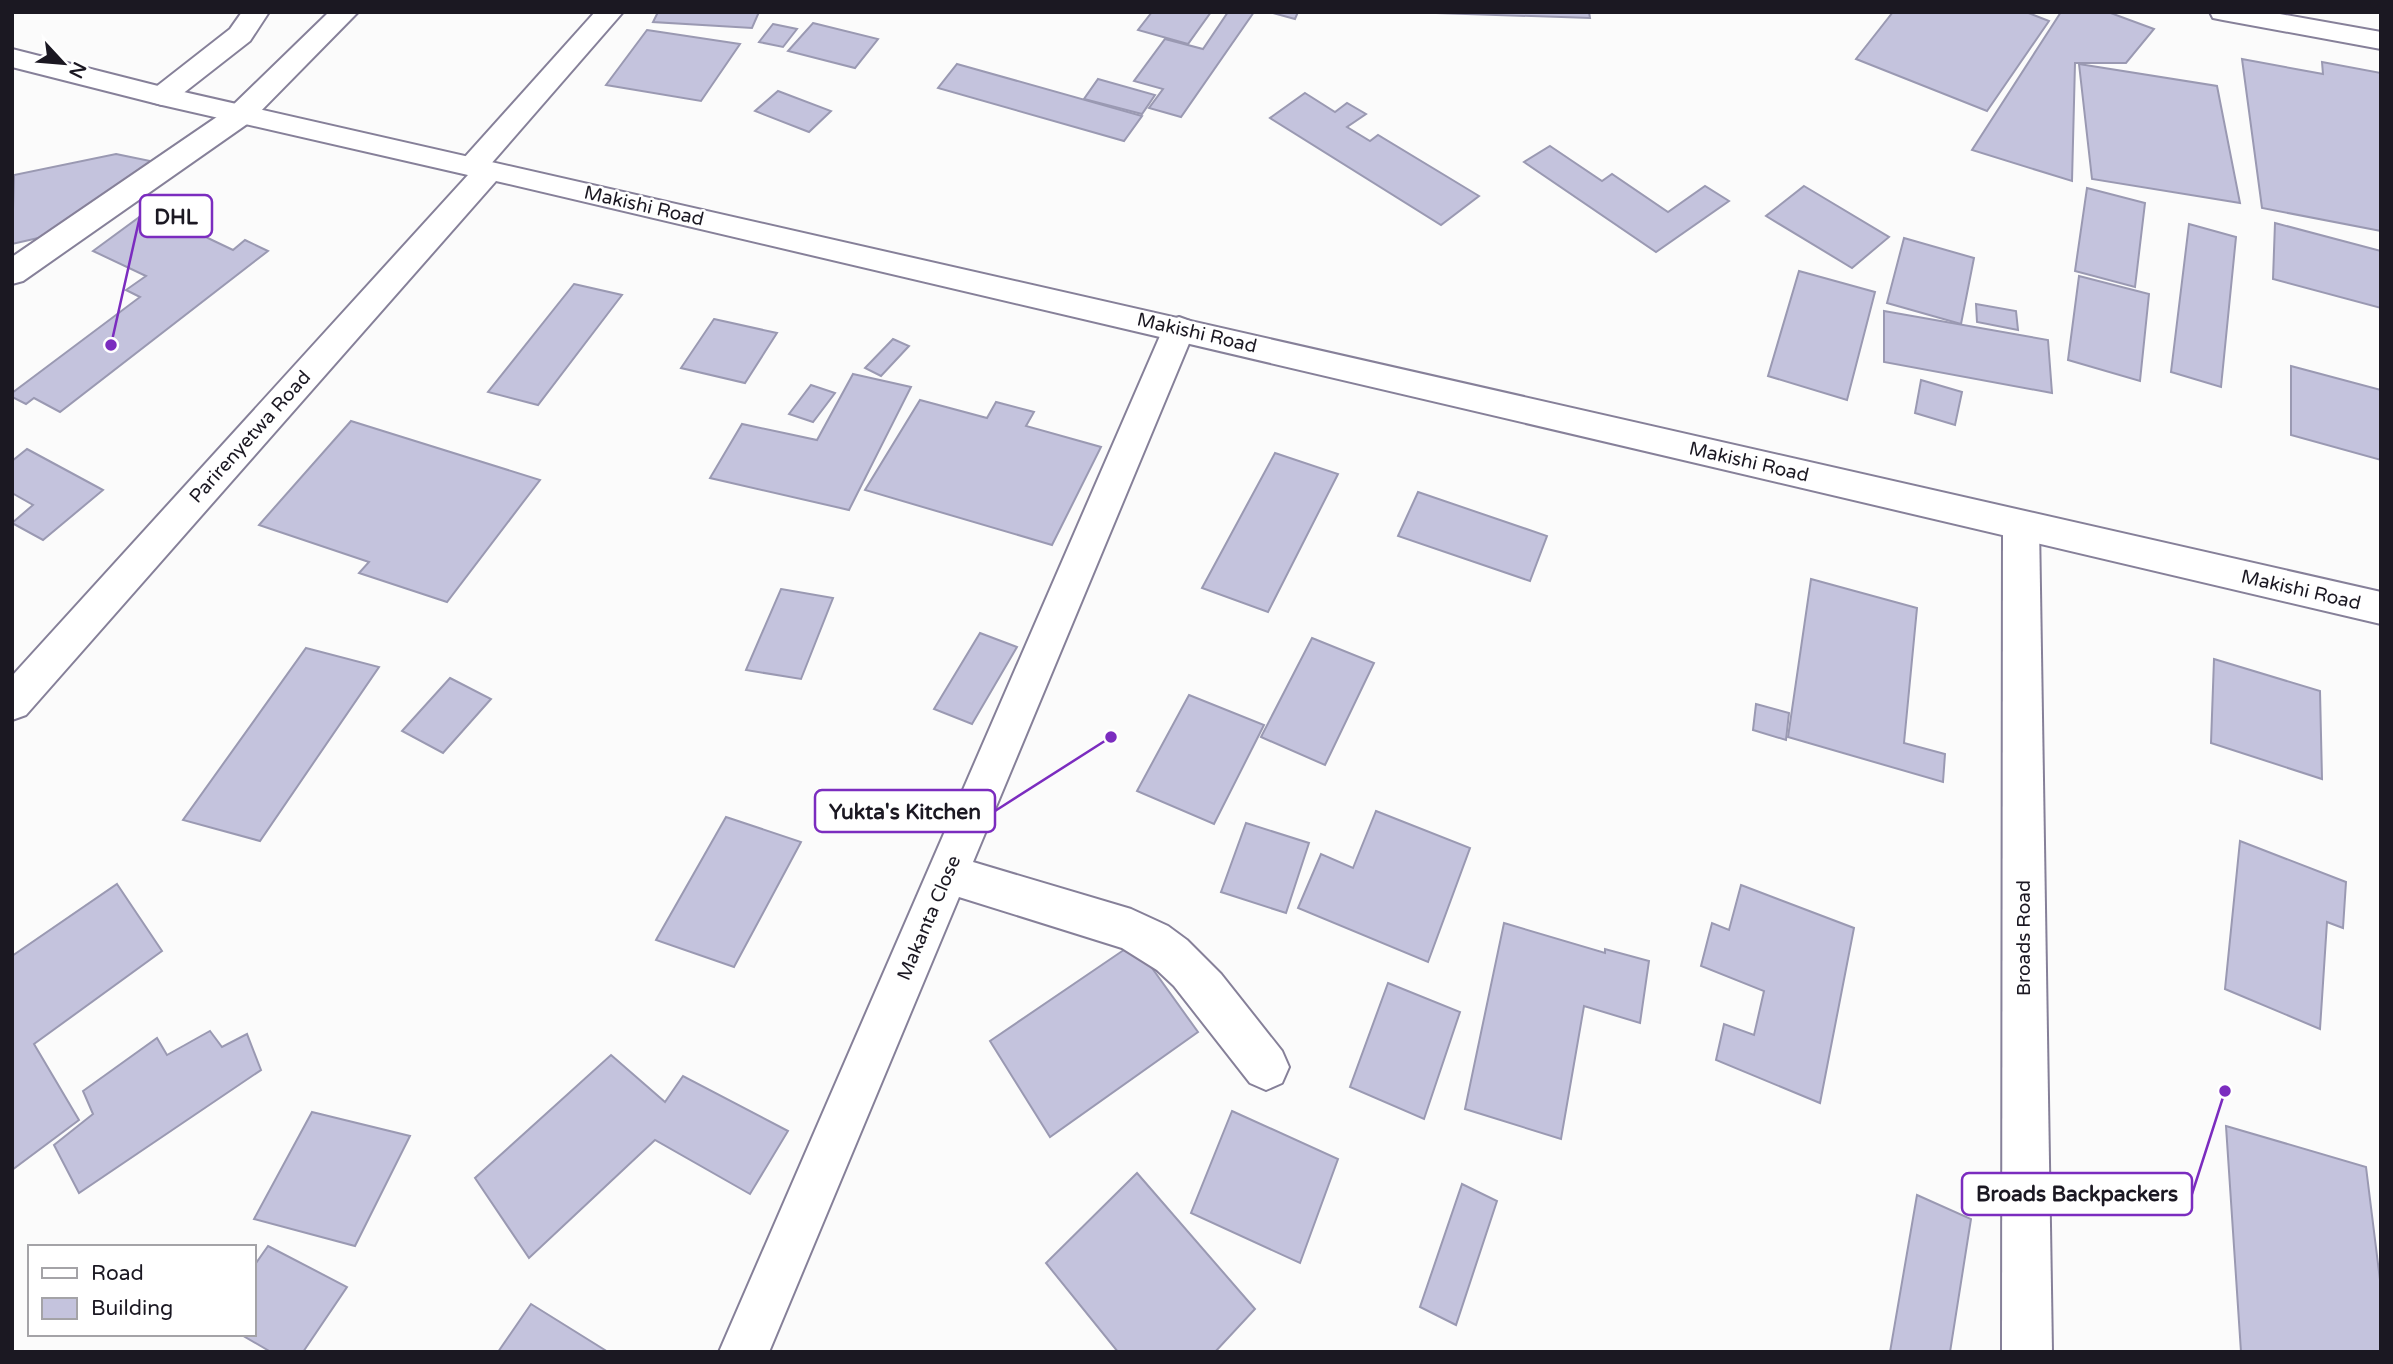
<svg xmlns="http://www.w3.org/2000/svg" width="2393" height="1364" font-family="'Varela Round',sans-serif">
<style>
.building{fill:#c4c3dd;stroke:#9a99b2;stroke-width:2}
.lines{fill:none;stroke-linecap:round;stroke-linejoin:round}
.minor-casing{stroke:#868099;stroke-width:4}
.major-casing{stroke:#868099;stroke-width:4}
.minor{fill:#fff;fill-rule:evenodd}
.major{fill:#fff;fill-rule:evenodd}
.labels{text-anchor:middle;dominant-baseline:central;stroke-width:5;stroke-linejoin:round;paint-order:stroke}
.street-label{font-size:19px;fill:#1b1822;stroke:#fff}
.leader{fill:none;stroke:#7b2cbf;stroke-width:2.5}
.callout-dot{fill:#7b2cbf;stroke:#fff;stroke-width:2.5}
.callout{fill:#fff;stroke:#7b2cbf;stroke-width:2.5}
.callout-label{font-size:21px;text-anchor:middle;font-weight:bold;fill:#1b1822}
</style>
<rect width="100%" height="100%" fill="#fbfbfb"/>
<g class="building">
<path d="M 658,12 L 759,12 L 752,28 L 653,22 Z"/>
<path d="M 1152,12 L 1211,12 L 1188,44 L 1138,30 Z"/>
<path d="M 1228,12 L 1254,12 L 1181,117 L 1149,108 L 1163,89 L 1134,81 L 1165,39 L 1203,49 Z"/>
<path d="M 1269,12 L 1298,12 L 1295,19 Z"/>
<path d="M 1406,12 L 1589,12 L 1590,18 Z"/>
<path d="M 1893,12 L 2026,12 L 2049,21 L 1987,111 L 1856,59 Z"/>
<path d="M 2061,12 L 2108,12 L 2154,29 L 2126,63 L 2075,63 L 2072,181 L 1972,150 Z"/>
<path d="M 813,23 L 878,39 L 855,68 L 788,51 Z"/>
<path d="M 773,24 L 797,29 L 783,47 L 759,42 Z"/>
<path d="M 647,30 L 740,44 L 701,101 L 606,85 Z"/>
<path d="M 2242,59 L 2323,74 L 2322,62 L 2381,73 L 2381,231 L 2262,208 Z"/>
<path d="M 957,64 L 1142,116 L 1124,141 L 938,88 Z"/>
<path d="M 2079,64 L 2217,86 L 2240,203 L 2092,179 Z"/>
<path d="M 1098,79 L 1155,95 L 1142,114 L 1084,99 Z"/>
<path d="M 778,91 L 831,111 L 809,132 L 755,111 Z"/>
<path d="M 1305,93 L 1335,112 L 1347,103 L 1366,114 L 1347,127 L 1370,141 L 1378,135 L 1479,196 L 1441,225 L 1270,118 Z"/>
<path d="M 1550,146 L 1602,181 L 1612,174 L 1668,212 L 1705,186 L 1729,201 L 1656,252 L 1524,162 Z"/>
<path d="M 116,154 L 155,162 L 60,233 L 12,244 L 14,175 Z"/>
<path d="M 1804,186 L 1889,237 L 1852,268 L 1766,216 Z"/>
<path d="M 2087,188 L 2145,203 L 2135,287 L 2075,271 Z"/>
<path d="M 149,210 L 233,250 L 245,240 L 268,251 L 60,412 L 34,398 L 26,404 L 12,397 L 12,393 L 140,297 L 126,290 L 146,276 L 93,251 Z"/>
<path d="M 2275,223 L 2381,251 L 2381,308 L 2273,279 Z"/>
<path d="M 2189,224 L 2236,237 L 2221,387 L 2171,372 Z"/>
<path d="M 1904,238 L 1974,258 L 1961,324 L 1887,303 Z"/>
<path d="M 1799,271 L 1875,292 L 1847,400 L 1768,376 Z"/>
<path d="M 2079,276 L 2149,294 L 2140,381 L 2068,360 Z"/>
<path d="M 574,284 L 622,295 L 538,405 L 488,392 Z"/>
<path d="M 1976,304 L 2016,311 L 2018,330 L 1977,322 Z"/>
<path d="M 1884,311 L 2048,340 L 2052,393 L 1884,362 Z"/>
<path d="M 714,319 L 777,333 L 745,383 L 681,368 Z"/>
<path d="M 893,339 L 909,346 L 881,376 L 865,368 Z"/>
<path d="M 2291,366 L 2381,390 L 2381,460 L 2291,435 Z"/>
<path d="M 853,374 L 911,387 L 849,510 L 710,478 L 742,424 L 817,440 Z"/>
<path d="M 1921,380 L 1962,392 L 1955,425 L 1915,413 Z"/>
<path d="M 811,385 L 835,393 L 813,422 L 789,414 Z"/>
<path d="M 920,400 L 987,418 L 996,402 L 1034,412 L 1026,426 L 1101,447 L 1052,545 L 865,490 Z"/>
<path d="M 351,421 L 540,480 L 447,602 L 359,573 L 369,562 L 259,525 Z"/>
<path d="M 27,449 L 103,490 L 43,540 L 12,523 L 33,505 L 12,493 L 12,461 Z"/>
<path d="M 1275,453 L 1338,474 L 1268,612 L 1202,588 Z"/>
<path d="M 1418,492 L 1547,536 L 1530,581 L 1398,536 Z"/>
<path d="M 1811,579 L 1917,608 L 1904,743 L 1945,754 L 1943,782 L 1788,737 Z"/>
<path d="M 781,589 L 833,598 L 801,679 L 746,670 Z"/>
<path d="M 980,633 L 1017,647 L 972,724 L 934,709 Z"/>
<path d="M 1312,638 L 1374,663 L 1325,765 L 1261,737 Z"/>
<path d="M 306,648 L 379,667 L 260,841 L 183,820 Z"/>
<path d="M 2214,659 L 2320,691 L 2322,779 L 2211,743 Z"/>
<path d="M 450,678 L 491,699 L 443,753 L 402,731 Z"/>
<path d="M 1189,695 L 1264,725 L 1214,824 L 1137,791 Z"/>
<path d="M 1756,704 L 1789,713 L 1786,740 L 1753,730 Z"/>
<path d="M 1376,811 L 1470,848 L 1428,962 L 1298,908 L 1321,854 L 1353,868 Z"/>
<path d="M 726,817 L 801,842 L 734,967 L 656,940 Z"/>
<path d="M 1246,823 L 1309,843 L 1286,913 L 1221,892 Z"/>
<path d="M 2240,841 L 2346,882 L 2343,928 L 2327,922 L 2320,1029 L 2225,989 Z"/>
<path d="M 117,884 L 162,951 L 34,1044 L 79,1120 L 12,1170 L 12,956 Z"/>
<path d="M 1741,885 L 1854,928 L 1820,1103 L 1716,1060 L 1724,1024 L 1754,1035 L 1764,991 L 1701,966 L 1712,923 L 1729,930 Z"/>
<path d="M 1504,923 L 1605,953 L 1605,949 L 1649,961 L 1640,1023 L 1584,1006 L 1561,1139 L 1465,1109 Z"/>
<path d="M 1134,943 L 1198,1032 L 1050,1137 L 990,1041 Z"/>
<path d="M 1388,983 L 1460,1012 L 1424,1119 L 1350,1087 Z"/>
<path d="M 210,1031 L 222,1047 L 247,1034 L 261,1070 L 79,1193 L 54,1145 L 93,1114 L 83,1091 L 157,1038 L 167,1055 Z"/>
<path d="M 611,1055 L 665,1102 L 683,1076 L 788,1131 L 750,1194 L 655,1140 L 529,1258 L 475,1178 Z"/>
<path d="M 1232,1111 L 1338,1159 L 1300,1263 L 1191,1213 Z"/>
<path d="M 312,1112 L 410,1136 L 355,1246 L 254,1219 Z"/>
<path d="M 2226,1126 L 2366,1167 L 2381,1288 L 2381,1352 L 2241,1352 Z"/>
<path d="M 1137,1173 L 1255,1309 L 1215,1352 L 1118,1352 L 1046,1263 Z"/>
<path d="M 1462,1184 L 1497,1201 L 1456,1325 L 1420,1307 Z"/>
<path d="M 1917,1195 L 1971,1219 L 1950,1352 L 1890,1352 Z"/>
<path d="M 268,1246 L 347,1287 L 303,1352 L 271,1352 L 240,1334 L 254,1334 L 254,1266 Z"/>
<path d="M 531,1304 L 608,1352 L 498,1352 Z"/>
</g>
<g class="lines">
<g class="minor-casing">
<g id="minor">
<path d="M 242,12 L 269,12 L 250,41 L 172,102 L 162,105 L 152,102 L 148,96 L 152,90 L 230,29 Z"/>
<path d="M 329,12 L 358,12 L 250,122 L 23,281 L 12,284 L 12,257 L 230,108 Z"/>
<path d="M 595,12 L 623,12 L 483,173 L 473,176 L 463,173 L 458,166 L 463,159 Z"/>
<path d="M 2210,12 L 2269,12 L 2381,32 L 2381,49 L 2223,20 L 2213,18 Z"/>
<path d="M 1179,317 L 1190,321 L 1195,329 L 973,862 L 1131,909 L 1168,926 L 1187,940 L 1221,974 L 1282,1051 L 1289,1067 L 1282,1083 L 1266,1090 L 1250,1083 L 1174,986 L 1157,970 L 1122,948 L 959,897 L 769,1352 L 719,1352 L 1163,329 L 1168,321 Z"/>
<path d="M 2021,511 L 2034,515 L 2039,525 L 2052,1352 L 2002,1352 L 2003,525 L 2008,515 Z"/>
</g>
</g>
<g class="major-casing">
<path id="major" d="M 12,49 L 162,87 L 2381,592 L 2381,624 L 496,181 L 26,715 L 12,720 L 12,676 L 468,175 L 162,105 L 12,67 Z"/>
</g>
<use href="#minor" class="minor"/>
<use href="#major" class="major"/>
</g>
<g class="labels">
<g class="street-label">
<text transform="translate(644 206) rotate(13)">Makishi Road</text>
<text transform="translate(1197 333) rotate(13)">Makishi Road</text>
<text transform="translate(250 437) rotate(-48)">Parirenyetwa Road</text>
<text transform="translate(1749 462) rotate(13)">Makishi Road</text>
<text transform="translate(2301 590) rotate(13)">Makishi Road</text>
<text transform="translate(929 918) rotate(-67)">Makanta Close</text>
<text transform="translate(2024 938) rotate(-90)">Broads Road</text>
</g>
</g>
<path class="leader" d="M111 345L140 216M1111 737L995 811M2225 1091L2192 1194"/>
<g class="callout-dot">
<circle cx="111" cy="345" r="7"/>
<circle cx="1111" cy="737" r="7"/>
<circle cx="2225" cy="1091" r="7"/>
</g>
<g class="callout">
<rect x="140" y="195" width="72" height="42" rx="7"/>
<rect x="815" y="790" width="180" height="42" rx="7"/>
<rect x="1962" y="1173" width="230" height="42" rx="7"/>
</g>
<g class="callout-label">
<text x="176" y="224">DHL</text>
<text x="905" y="819">Yukta's Kitchen</text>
<text x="2077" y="1201">Broads Backpackers</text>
</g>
<rect width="2393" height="1364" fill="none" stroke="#1b1822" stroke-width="28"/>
<rect x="28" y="1245" width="228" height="91" fill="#ffffff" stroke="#a4a3a7" stroke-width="2"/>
<rect x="42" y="1268" width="35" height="10" fill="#ffffff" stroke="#a4a3a7" stroke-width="2"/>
<text x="91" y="1280" font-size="21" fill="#1b1822">Road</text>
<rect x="42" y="1298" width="35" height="21" fill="#c4c3dd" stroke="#a4a3a7" stroke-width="2"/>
<text x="91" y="1315" font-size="21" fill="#1b1822">Building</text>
<g transform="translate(63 63) rotate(116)" stroke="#ffffff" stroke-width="5" paint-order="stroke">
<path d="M0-5L12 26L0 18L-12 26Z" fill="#1b1822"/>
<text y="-10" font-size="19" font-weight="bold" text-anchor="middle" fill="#1b1822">N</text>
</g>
</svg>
